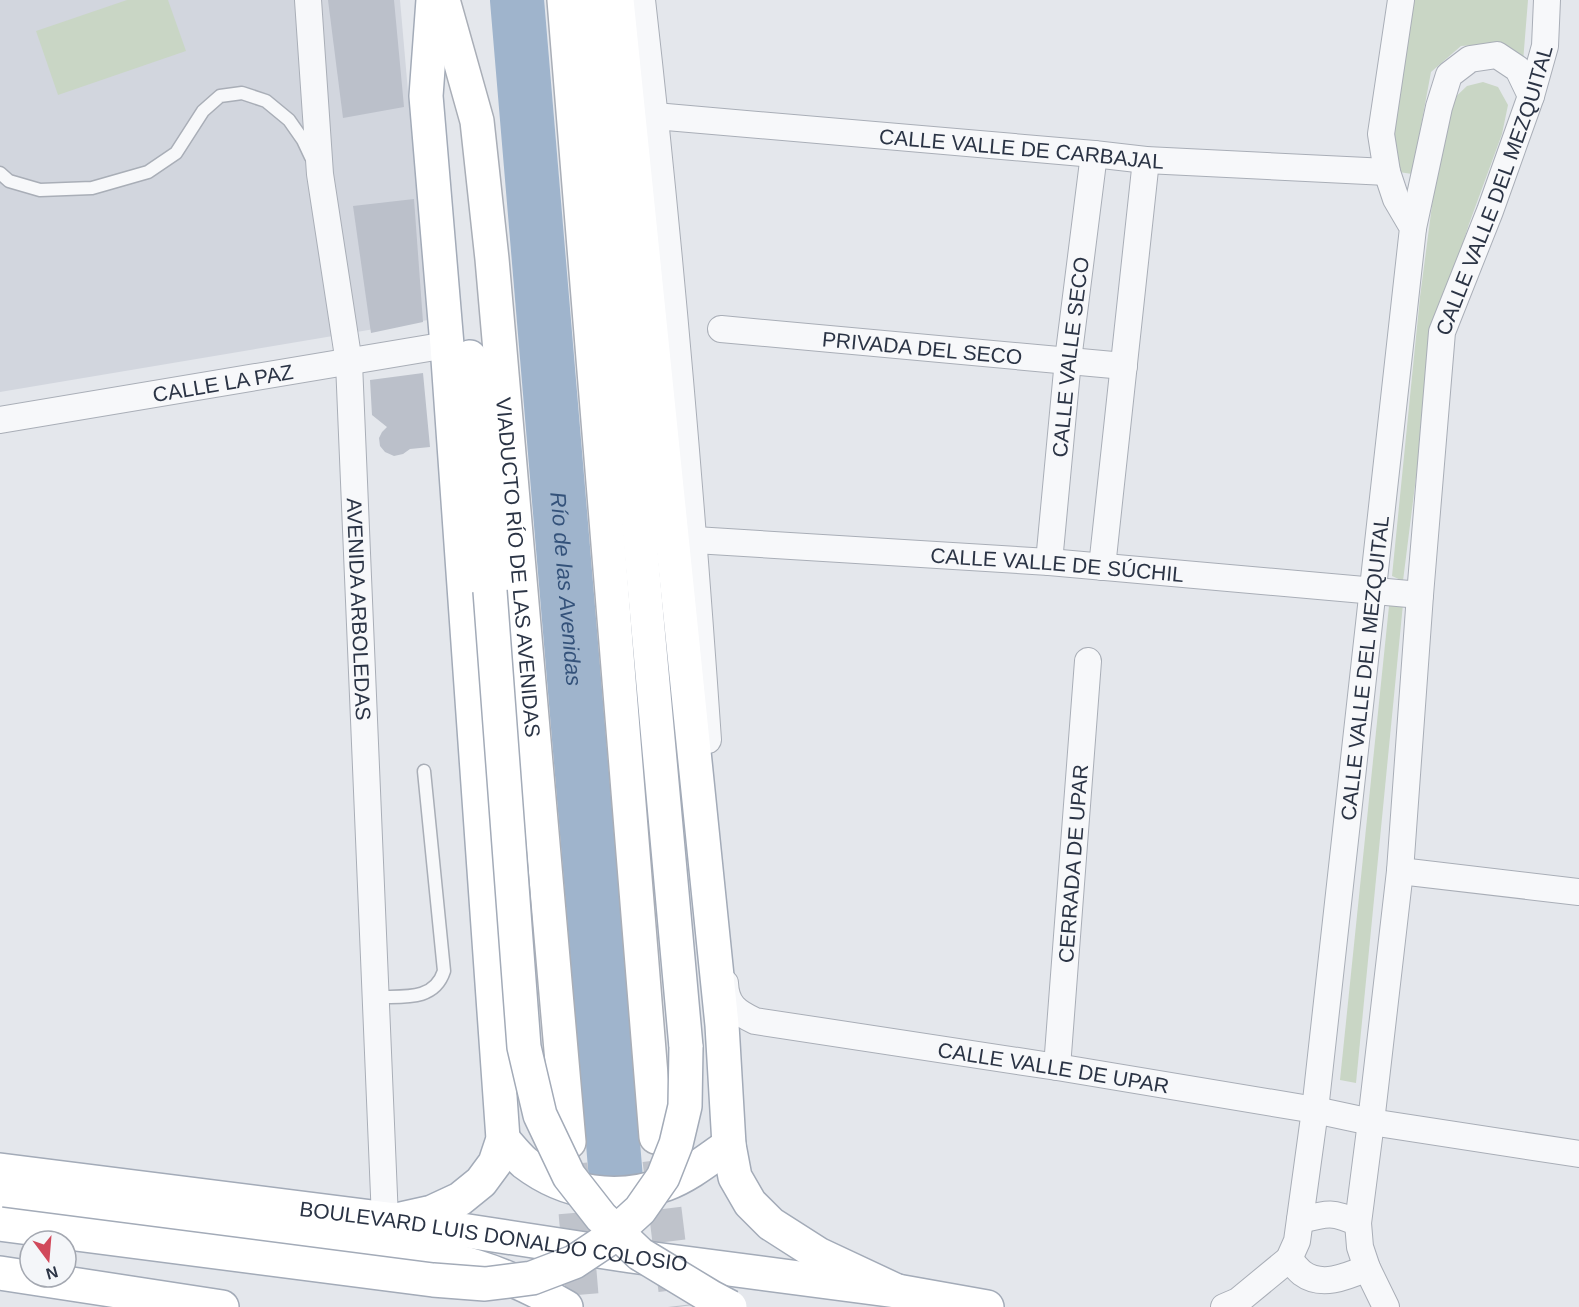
<svg xmlns="http://www.w3.org/2000/svg" width="1579" height="1307" font-family="Helvetica,sans-serif">
<style>
.built{fill:#d2d6de}
.green{fill:#c9d6c5}
.lines{fill:none;stroke-linecap:round;stroke-linejoin:round}
.river{stroke:#9fb4cc;stroke-width:54}
.building{fill:#bbc0ca}
.secondary-tunnel{stroke:#bfc3cb;stroke-width:33;stroke-dasharray:33 16;stroke-linecap:butt}
.service-casing{stroke:#a9aeb7;stroke-width:15}
.minor-casing{stroke:#a9aeb7;stroke-width:28}
.secondary-casing{stroke:#a9aeb7;stroke-width:36}
.primary-casing{stroke:#a3abb8;stroke-width:36}
.service{stroke:#f7f8fa;stroke-width:12}
.minor{stroke:#f7f8fa;stroke-width:26}
.secondary{stroke:#fff;stroke-width:33}
.primary{stroke:#fff;stroke-width:33}
.primary-bridge-casing{stroke:#a3abb8;stroke-width:36;stroke-linecap:butt}
.primary-bridge{stroke:#fff;stroke-width:33}
.labels{text-anchor:middle;dominant-baseline:central;stroke-width:4.5;stroke-linejoin:round;paint-order:stroke}
.street-label{font-size:21px;fill:#2b3445;stroke:#f4f6f9}
.water-label{font-size:22px;font-style:italic;fill:#34527a;stroke:#f4f6f9}
</style>
<rect width="100%" height="100%" fill="#e4e7ec"/>
<path class="built" d="M 0,0 L 400,0 L 428,320 L 0,392 Z"/>
<g class="green">
<path d="M 127,0 L 168,0 L 186,51 L 58,95 L 36,31 Z"/>
<path d="M 1412,0 L 1528,0 L 1523,62 L 1491,44 L 1461,46 L 1431,72 L 1412,174 L 1399,172 L 1390,128 Z"/>
<path d="M 1483,82 L 1498,87 L 1508,105 L 1502,134 L 1469,224 L 1434,334 L 1403,581 L 1392,576 L 1420,297 L 1442,129 L 1448,104 L 1467,86 Z"/>
<path d="M 1403,604 L 1356,1083 L 1340,1080 L 1389,606 Z"/>
</g>
<g class="lines">
<path class="river" id="s1" d="M 517,0 L 616,1179"/>
</g>
<g class="building">
<path d="M 328,0 L 394,0 L 404,107 L 343,118 Z"/>
<path d="M 414,199 L 423,322 L 371,333 L 353,206 Z"/>
<path d="M 423,373 L 430,447 L 410,449 L 403,454 L 394,456 L 385,452 L 380,446 L 379,438 L 382,432 L 387,427 L 372,415 L 370,380 Z"/>
</g>
<g class="lines">
<g class="secondary-tunnel">
<path d="M 659,1160 L 677,1307"/>
<path d="M 571,1164 L 583,1307"/>
</g>
<g class="service-casing">
<g id="service">
<path d="M 0,173 L 9,181 L 40,190 L 92,188 L 148,172 L 176,153 L 203,111 L 220,96 L 242,93 L 266,101 L 289,120 L 303,140 L 311,157"/>
<path d="M 376,997 C 402,996 434,1002 444,971 L 424,771"/>
</g>
</g>
<g class="minor-casing">
<g id="minor">
<path id="s2" d="M 308,0 L 320,174 L 349,363 L 385,1219"/>
<path d="M 642,0 C 670,246 691,493 708,740"/>
<path id="s3" d="M 655,116 L 1094,154 L 1146,160 L 1387,172"/>
<path d="M 1413,228 L 1439,107 L 1449,75 L 1470,59 L 1497,55 L 1518,69 L 1531,96"/>
<path id="s4" d="M 721,329 L 1124,366"/>
<path id="s5" d="M 0,420 L 447,345"/>
<path id="s6" d="M 695,540 L 1049,562 L 1420,595"/>
<path id="s7" d="M 1049,562 L 1068,360 L 1094,154"/>
<path d="M 1102,567 L 1146,160"/>
<path d="M 1400,871 L 1579,892"/>
<path id="s8" d="M 725,983 C 726,1005 736,1012 755,1021 L 1057,1067 L 1315,1110 L 1371,1122 L 1579,1154"/>
<path id="s9" d="M 1057,1067 L 1088,661"/>
<path d="M 1300,1220 C 1327,1213 1333,1211 1358,1223"/>
<path d="M 1289,1259 C 1293,1263 1297,1269 1302,1273 C 1322,1288 1348,1276 1367,1268"/>
<path id="s10" d="M 1224,1307 L 1238,1301 L 1289,1259 L 1297,1241 L 1315,1110 L 1413,228 L 1396,199 L 1387,172 L 1381,134 L 1401,0"/>
<path id="s11" d="M 1386,1307 L 1367,1268 L 1360,1247 L 1358,1223 L 1371,1122 L 1400,871 L 1420,595 L 1442,332 L 1490,211 L 1531,96 L 1545,46 L 1547,0"/>
</g>
</g>
<g class="secondary-casing">
<g id="secondary">
<path id="s12" d="M 443,0 L 477,121 L 492,259 L 569,1142"/>
<path d="M 564,0 L 656,1137"/>
</g>
</g>
<g class="primary-casing">
<g id="primary">
<path d="M 591,0 L 686,1047"/>
<path d="M 617,0 L 722,1025 L 729,1145 L 735,1177 L 750,1203 L 771,1224 L 818,1254 L 897,1291"/>
<path d="M 470,357 L 490,591"/>
<path d="M 503,1139 C 510,1147 517,1156 525,1163 C 566,1194 617,1202 666,1184 C 688,1176 709,1159 729,1145"/>
<path id="s13" d="M 0,1170 L 396,1220 L 631,1256 L 897,1291 L 987,1307"/>
<path d="M 0,1199 L 398,1250 C 417,1254 435,1257 454,1261 C 493,1269 531,1287 566,1307"/>
<path d="M 396,1220 L 432,1212 L 460,1199 L 481,1182 L 495,1163 L 503,1139 L 447,345 L 426,96 L 433,0"/>
<path d="M 0,1273 L 222,1307"/>
</g>
</g>
<use href="#service" class="service"/>
<use href="#minor" class="minor"/>
<use href="#secondary" class="secondary"/>
<use href="#primary" class="primary"/>
<g class="primary-bridge-casing">
<g id="primary-bridge">
<path d="M 490,591 L 524,1047 L 540,1115 L 569,1176 L 601,1217 L 640,1254 L 711,1297 L 730,1307"/>
<path d="M 0,1224 L 433,1280 L 485,1284 L 532,1278 L 574,1262 L 607,1240 L 640,1210 L 663,1177 L 676,1144 L 685,1106 L 686,1047"/>
</g>
</g>
<use href="#primary-bridge" class="primary-bridge"/>
</g>
<g class="labels">
<g class="street-label">
<text stroke="none"><textPath href="#s3" startOffset="368">CALLE VALLE DE CARBAJAL</textPath></text>
<text stroke="none"><textPath href="#s11" startOffset="1136">CALLE VALLE DEL MEZQUITAL</textPath></text>
<text stroke="none"><textPath href="#s4" startOffset="202">PRIVADA DEL SECO</textPath></text>
<text stroke="none"><textPath href="#s7" startOffset="206">CALLE VALLE SECO</textPath></text>
<text stroke="none"><textPath href="#s5" startOffset="226">CALLE LA PAZ</textPath></text>
<text stroke="none"><textPath href="#s6" startOffset="363">CALLE VALLE DE SÚCHIL</textPath></text>
<text stroke="none"><textPath href="#s12" startOffset="574">VIADUCTO RÍO DE LAS AVENIDAS</textPath></text>
<text stroke="none"><textPath href="#s2" startOffset="612">AVENIDA ARBOLEDAS</textPath></text>
<text stroke="none"><textPath href="#s10" startOffset="678">CALLE VALLE DEL MEZQUITAL</textPath></text>
<text stroke="none"><textPath href="#s9" startOffset="204">CERRADA DE UPAR</textPath></text>
<text stroke="none"><textPath href="#s8" startOffset="354">CALLE VALLE DE UPAR</textPath></text>
<text stroke="none"><textPath href="#s13" startOffset="498">BOULEVARD LUIS DONALDO COLOSIO</textPath></text>
</g>
<g class="water-label">
<text stroke="none"><textPath href="#s1" startOffset="591">Río de las Avenidas</textPath></text>
</g>
</g>
<g transform="translate(48 1259) rotate(164)"><circle r="28" fill="#f4f6f9" stroke="#a4a8b1" stroke-width="1.5"/>
<path d="M0-4.5L10 22L0 15L-10 22Z" fill="#d1495b"/>
<text y="-9" font-size="16" font-weight="bold" text-anchor="middle" fill="#2b3445">N</text>
</g>
</svg>
